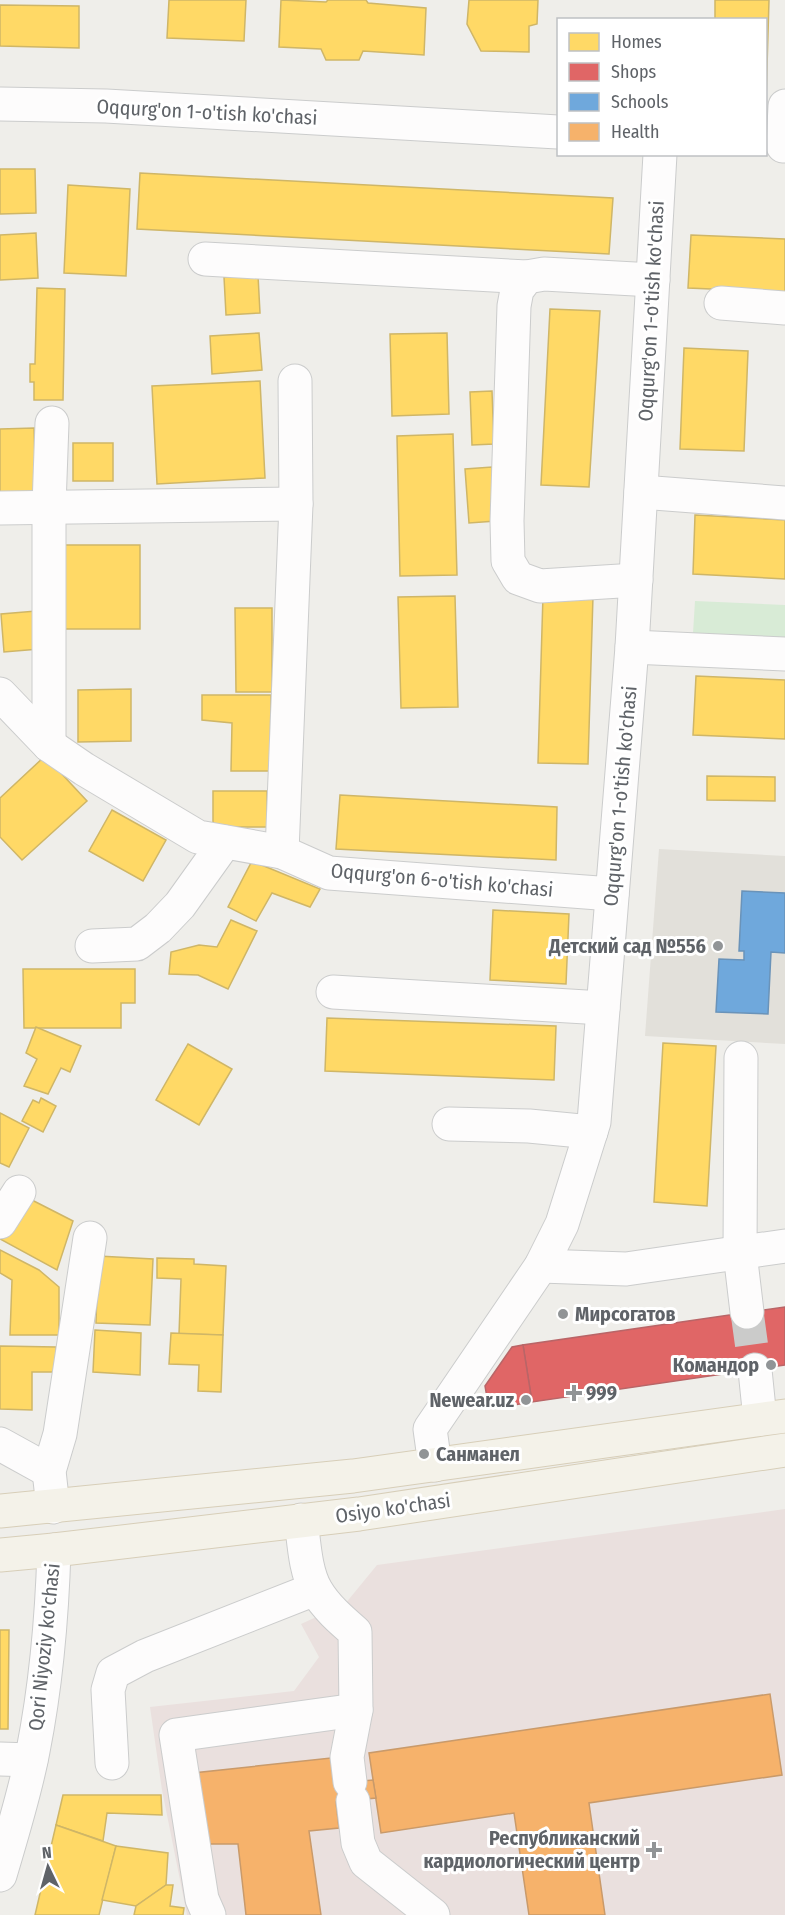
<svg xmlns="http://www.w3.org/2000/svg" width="785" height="1915" font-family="'Fira Sans Condensed',sans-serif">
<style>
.education{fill:#e2e0da}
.medical{fill:#eae0de}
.green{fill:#d8ebd6}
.homes{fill:#ffd966;stroke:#cfb667;stroke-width:1.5}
.shops{fill:#e06666;stroke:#b96567;stroke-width:1.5}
.schools{fill:#6fa8dc;stroke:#6a93b9;stroke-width:1.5}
.health{fill:#f6b26b;stroke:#c99a6a;stroke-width:1.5}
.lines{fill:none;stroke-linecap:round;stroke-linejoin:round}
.minor-tunnel{stroke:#cbcbca;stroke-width:33;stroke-dasharray:33 16;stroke-linecap:butt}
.minor-casing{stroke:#cbcccc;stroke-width:35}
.major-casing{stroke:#d7ceb8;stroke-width:35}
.minor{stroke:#fdfcfc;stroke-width:33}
.major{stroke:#f4f2e9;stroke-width:33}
.poi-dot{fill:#919496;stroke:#fff;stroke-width:2}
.labels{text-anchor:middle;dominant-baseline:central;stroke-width:6;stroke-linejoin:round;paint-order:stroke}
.street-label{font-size:20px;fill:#5f6368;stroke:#fff}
.poi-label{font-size:20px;font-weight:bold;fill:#5f6368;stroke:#fff;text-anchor:end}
</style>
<rect width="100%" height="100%" fill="#efeeea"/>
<path class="education" d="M 659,849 L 785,856 L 785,1044 L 645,1036 Z"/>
<path class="medical" d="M 785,1509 L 785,1915 L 187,1915 L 162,1790 L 150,1707 L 294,1691 L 319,1657 L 301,1624 L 345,1604 L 377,1565 Z"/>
<path class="green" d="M 695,601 L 785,605 L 785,667 L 691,664 Z"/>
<g class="homes">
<path d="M 169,0 L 246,0 L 244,41 L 167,38 Z"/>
<path d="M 281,0 L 326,2 L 328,0 L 366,0 L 368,3 L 426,8 L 424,55 L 363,51 L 359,60 L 326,60 L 321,49 L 279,47 Z"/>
<path d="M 469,0 L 538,0 L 537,24 L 529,26 L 529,52 L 481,51 L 467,24 Z"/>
<path d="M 715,0 L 769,0 L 766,101 L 766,20 L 715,20 Z"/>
<path d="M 0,5 L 79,6 L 79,48 L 0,46 Z"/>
<path d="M 0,169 L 35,169 L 36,213 L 0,214 Z"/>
<path d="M 140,173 L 613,198 L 609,254 L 137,229 Z"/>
<path d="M 68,185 L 130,189 L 126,276 L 64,273 Z"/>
<path d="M 36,233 L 38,278 L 0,280 L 0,235 Z"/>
<path d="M 691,235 L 785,239 L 785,292 L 688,288 Z"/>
<path d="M 258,275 L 260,313 L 226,315 L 224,277 Z"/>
<path d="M 37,288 L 65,289 L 63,400 L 34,400 L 34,382 L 30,382 L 30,364 L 35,364 Z"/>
<path d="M 550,309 L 600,311 L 589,487 L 541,485 Z"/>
<path d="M 259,333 L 262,370 L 212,374 L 210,336 Z"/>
<path d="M 447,333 L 449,414 L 392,416 L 390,334 Z"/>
<path d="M 684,348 L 748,351 L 744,451 L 680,449 Z"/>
<path d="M 260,381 L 265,478 L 157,484 L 152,386 Z"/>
<path d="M 492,391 L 494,444 L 472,445 L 470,392 Z"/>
<path d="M 34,428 L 36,492 L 0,493 L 0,429 Z"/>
<path d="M 453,434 L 457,575 L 400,576 L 397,436 Z"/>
<rect x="73" y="443" width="40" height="38"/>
<path d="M 492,467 L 496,521 L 469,523 L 465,469 Z"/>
<path d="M 695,515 L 785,520 L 785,579 L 693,574 Z"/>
<rect x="61" y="545" width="79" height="84"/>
<path d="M 543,595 L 593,596 L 588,764 L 538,763 Z"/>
<path d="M 455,596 L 458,707 L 401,708 L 398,597 Z"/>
<path d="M 235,608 L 272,608 L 272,692 L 236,692 Z"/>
<path d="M 36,611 L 39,649 L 4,652 L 1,614 Z"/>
<path d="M 696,676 L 785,680 L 785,739 L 693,735 Z"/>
<path d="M 131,689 L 131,741 L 78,742 L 78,690 Z"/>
<path d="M 202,695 L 271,695 L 270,771 L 231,771 L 232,723 L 202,720 Z"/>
<path d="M 45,756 L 87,801 L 22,860 L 0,837 L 0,798 Z"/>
<path d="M 707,776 L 775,777 L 775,801 L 707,800 Z"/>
<rect x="213" y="791" width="54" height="36"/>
<path d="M 340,795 L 557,807 L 556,860 L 336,849 Z"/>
<path d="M 112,810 L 166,840 L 143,881 L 89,851 Z"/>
<path d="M 252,861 L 320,889 L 310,907 L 272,893 L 256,921 L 228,907 Z"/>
<path d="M 493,910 L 569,914 L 566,984 L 490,980 Z"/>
<path d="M 231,920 L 257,931 L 228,989 L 198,975 L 169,974 L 171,952 L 199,945 L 217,947 Z"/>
<path d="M 23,969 L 135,969 L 135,1003 L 121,1003 L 121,1028 L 24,1028 Z"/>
<path d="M 327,1018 L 556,1026 L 554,1080 L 325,1071 Z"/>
<path d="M 36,1027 L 81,1046 L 70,1072 L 61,1068 L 48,1094 L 24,1086 L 37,1059 L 26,1053 Z"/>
<path d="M 663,1043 L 716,1046 L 707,1206 L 654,1202 Z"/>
<path d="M 188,1044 L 232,1069 L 199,1125 L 156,1100 Z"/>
<path d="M 41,1098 L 56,1106 L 43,1132 L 22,1121 L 33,1100 L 39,1103 Z"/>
<path d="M 0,1113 L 29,1128 L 9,1167 L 0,1163 Z"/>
<path d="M 26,1197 L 73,1221 L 57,1270 L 0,1239 L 0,1234 Z"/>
<path d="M 0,1250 L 39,1270 L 59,1287 L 59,1335 L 10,1335 L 12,1280 L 0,1273 Z"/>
<path d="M 98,1256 L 153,1259 L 150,1325 L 96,1323 Z"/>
<path d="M 157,1258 L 194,1259 L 194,1264 L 226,1266 L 223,1335 L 179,1334 L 181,1279 L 157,1278 Z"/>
<path d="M 95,1330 L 141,1333 L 140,1375 L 93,1372 Z"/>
<path d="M 171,1333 L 223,1335 L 221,1392 L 198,1391 L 199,1365 L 169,1364 Z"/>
<path d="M 0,1346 L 56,1347 L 55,1372 L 32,1372 L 32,1410 L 0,1409 Z"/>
<path d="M 0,1630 L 9,1630 L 8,1729 L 0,1729 Z"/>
<path d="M 63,1795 L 161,1795 L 162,1815 L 107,1813 L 103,1841 L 56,1825 Z"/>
<path d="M 56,1825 L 116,1846 L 99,1915 L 35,1915 Z"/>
<path d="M 116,1846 L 168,1853 L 166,1885 L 136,1906 L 102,1900 Z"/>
<path d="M 166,1885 L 173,1885 L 170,1906 L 184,1908 L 183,1915 L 134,1915 L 136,1906 Z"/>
</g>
<g class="shops">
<path d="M 785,1307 L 785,1365 L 532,1402 L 523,1345 Z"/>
<path d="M 523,1345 L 532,1402 L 489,1409 L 485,1386 L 512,1347 Z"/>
</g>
<path class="schools" d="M 742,891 L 785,893 L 785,953 L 771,952 L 768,1014 L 716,1012 L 719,959 L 744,960 L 744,951 L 739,951 Z"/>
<g class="health">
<path d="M 770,1694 L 782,1775 L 589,1803 L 605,1915 L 529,1915 L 514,1813 L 381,1833 L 369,1753 Z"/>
<path d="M 331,1758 L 350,1782 L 373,1780 L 376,1798 L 336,1802 L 339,1828 L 309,1831 L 321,1915 L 246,1915 L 238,1844 L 202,1844 L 193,1773 Z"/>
</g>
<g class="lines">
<path class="minor-tunnel" d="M 747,1312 L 755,1370"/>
<g class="minor-casing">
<g id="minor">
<path d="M 0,104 L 106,106 L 558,132"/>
<path d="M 783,146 L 785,106"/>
<path d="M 205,259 L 527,277"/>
<path d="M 721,303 L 785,308"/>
<path d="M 641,492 L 785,503"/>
<path d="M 0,508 L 296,504"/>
<path d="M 636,580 L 540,586 L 518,578 L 508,561 L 507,521 L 514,306 L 517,290 L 527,277 L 544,274 L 653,280"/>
<path d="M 632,647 L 785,654"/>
<path d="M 0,694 L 49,745 L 84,769 L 198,837 L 282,852 L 329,873 L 612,894"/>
<path d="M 49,745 L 49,506 L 52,423"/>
<path d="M 282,852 L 296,504 L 295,381"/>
<path d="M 92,946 L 137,944 L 158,928 L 180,905 L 225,842"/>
<path d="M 333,992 L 603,1008"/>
<path d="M 741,1058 L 740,1253 L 747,1312"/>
<path d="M 449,1124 L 529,1126 L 591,1132"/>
<path d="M 0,1222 L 19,1192"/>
<path d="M 541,1266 L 626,1269 L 785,1246"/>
<path d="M 755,1370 L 760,1419"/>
<path d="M 0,1444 L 49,1471"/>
<path d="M 435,1465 L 430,1429 L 541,1266 L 562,1224 L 594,1122 L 632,647 L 660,154"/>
<path d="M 53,1507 L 49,1471 L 60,1434 L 90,1238"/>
<path d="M 301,1520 C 304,1542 305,1571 316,1590 C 326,1607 341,1620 355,1632 L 356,1710 L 347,1757 L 350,1782"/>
<path d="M 0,1759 L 31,1760"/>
<path d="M 112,1763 L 108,1690 L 113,1673 L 145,1656 L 315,1589"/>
<path d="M 353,1801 L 358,1843 L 366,1862 L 433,1915"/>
<path d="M 0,1875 C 12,1834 25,1793 33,1751 C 46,1685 52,1617 54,1550"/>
<path d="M 209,1915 L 202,1899 L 176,1735 L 356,1710"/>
</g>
</g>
<g class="major-casing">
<g id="major">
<path d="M 0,1511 L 353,1476 L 785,1416"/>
<path d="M 0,1555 L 54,1550 L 359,1514 L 785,1450"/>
</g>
</g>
<use href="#minor" class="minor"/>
<use href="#major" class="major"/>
</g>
<g class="poi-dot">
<circle cx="718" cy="946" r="6"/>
<circle cx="563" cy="1314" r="6"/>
<circle cx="771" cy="1365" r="6"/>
<path d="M571 1384h6v6h6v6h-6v6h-6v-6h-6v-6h6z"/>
<circle cx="526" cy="1400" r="6"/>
<circle cx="424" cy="1454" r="6"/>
<path d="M651 1841h6v6h6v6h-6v6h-6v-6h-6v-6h6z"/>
</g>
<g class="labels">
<g class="street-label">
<text transform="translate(207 112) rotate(3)">Oqqurg'on 1-o'tish ko'chasi</text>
<text transform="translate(651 311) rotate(-87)">Oqqurg'on 1-o'tish ko'chasi</text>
<text transform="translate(620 796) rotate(-85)">Oqqurg'on 1-o'tish ko'chasi</text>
<text transform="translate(442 880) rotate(5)">Oqqurg'on 6-o'tish ko'chasi</text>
<text transform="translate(393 1508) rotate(-8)">Osiyo ko'chasi</text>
<text transform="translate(44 1647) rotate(-84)">Qori Niyoziy ko'chasi</text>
</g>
<g class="poi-label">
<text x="706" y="946">Детский сад №556</text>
<text x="575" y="1314" text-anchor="start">Мирсогатов</text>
<text x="759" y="1365">Командор</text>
<text x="586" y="1393" text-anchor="start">999</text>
<text x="514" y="1400">Newear.uz</text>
<text x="436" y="1454" text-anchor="start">Санманел</text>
<text x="640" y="1838">Республиканский<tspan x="640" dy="23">кардиологический центр</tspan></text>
</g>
</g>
<rect x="557" y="18" width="210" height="138" fill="#ffffff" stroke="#bfc1c3" stroke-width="1.5"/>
<rect x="569" y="33" width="30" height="18" fill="#ffd966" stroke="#bfc1c3" stroke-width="1.5"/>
<text x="611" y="48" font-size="18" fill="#5f6368">Homes</text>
<rect x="569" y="63" width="30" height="18" fill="#e06666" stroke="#bfc1c3" stroke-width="1.5"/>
<text x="611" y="78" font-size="18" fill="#5f6368">Shops</text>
<rect x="569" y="93" width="30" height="18" fill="#6fa8dc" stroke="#bfc1c3" stroke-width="1.5"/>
<text x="611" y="108" font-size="18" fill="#5f6368">Schools</text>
<rect x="569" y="123" width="30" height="18" fill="#f6b26b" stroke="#bfc1c3" stroke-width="1.5"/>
<text x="611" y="138" font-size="18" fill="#5f6368">Health</text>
<g transform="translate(48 1867) rotate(355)" stroke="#ffffff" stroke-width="4.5" paint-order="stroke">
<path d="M0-4.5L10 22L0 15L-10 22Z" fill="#5f6368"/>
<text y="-9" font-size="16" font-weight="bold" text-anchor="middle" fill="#5f6368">N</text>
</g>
</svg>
